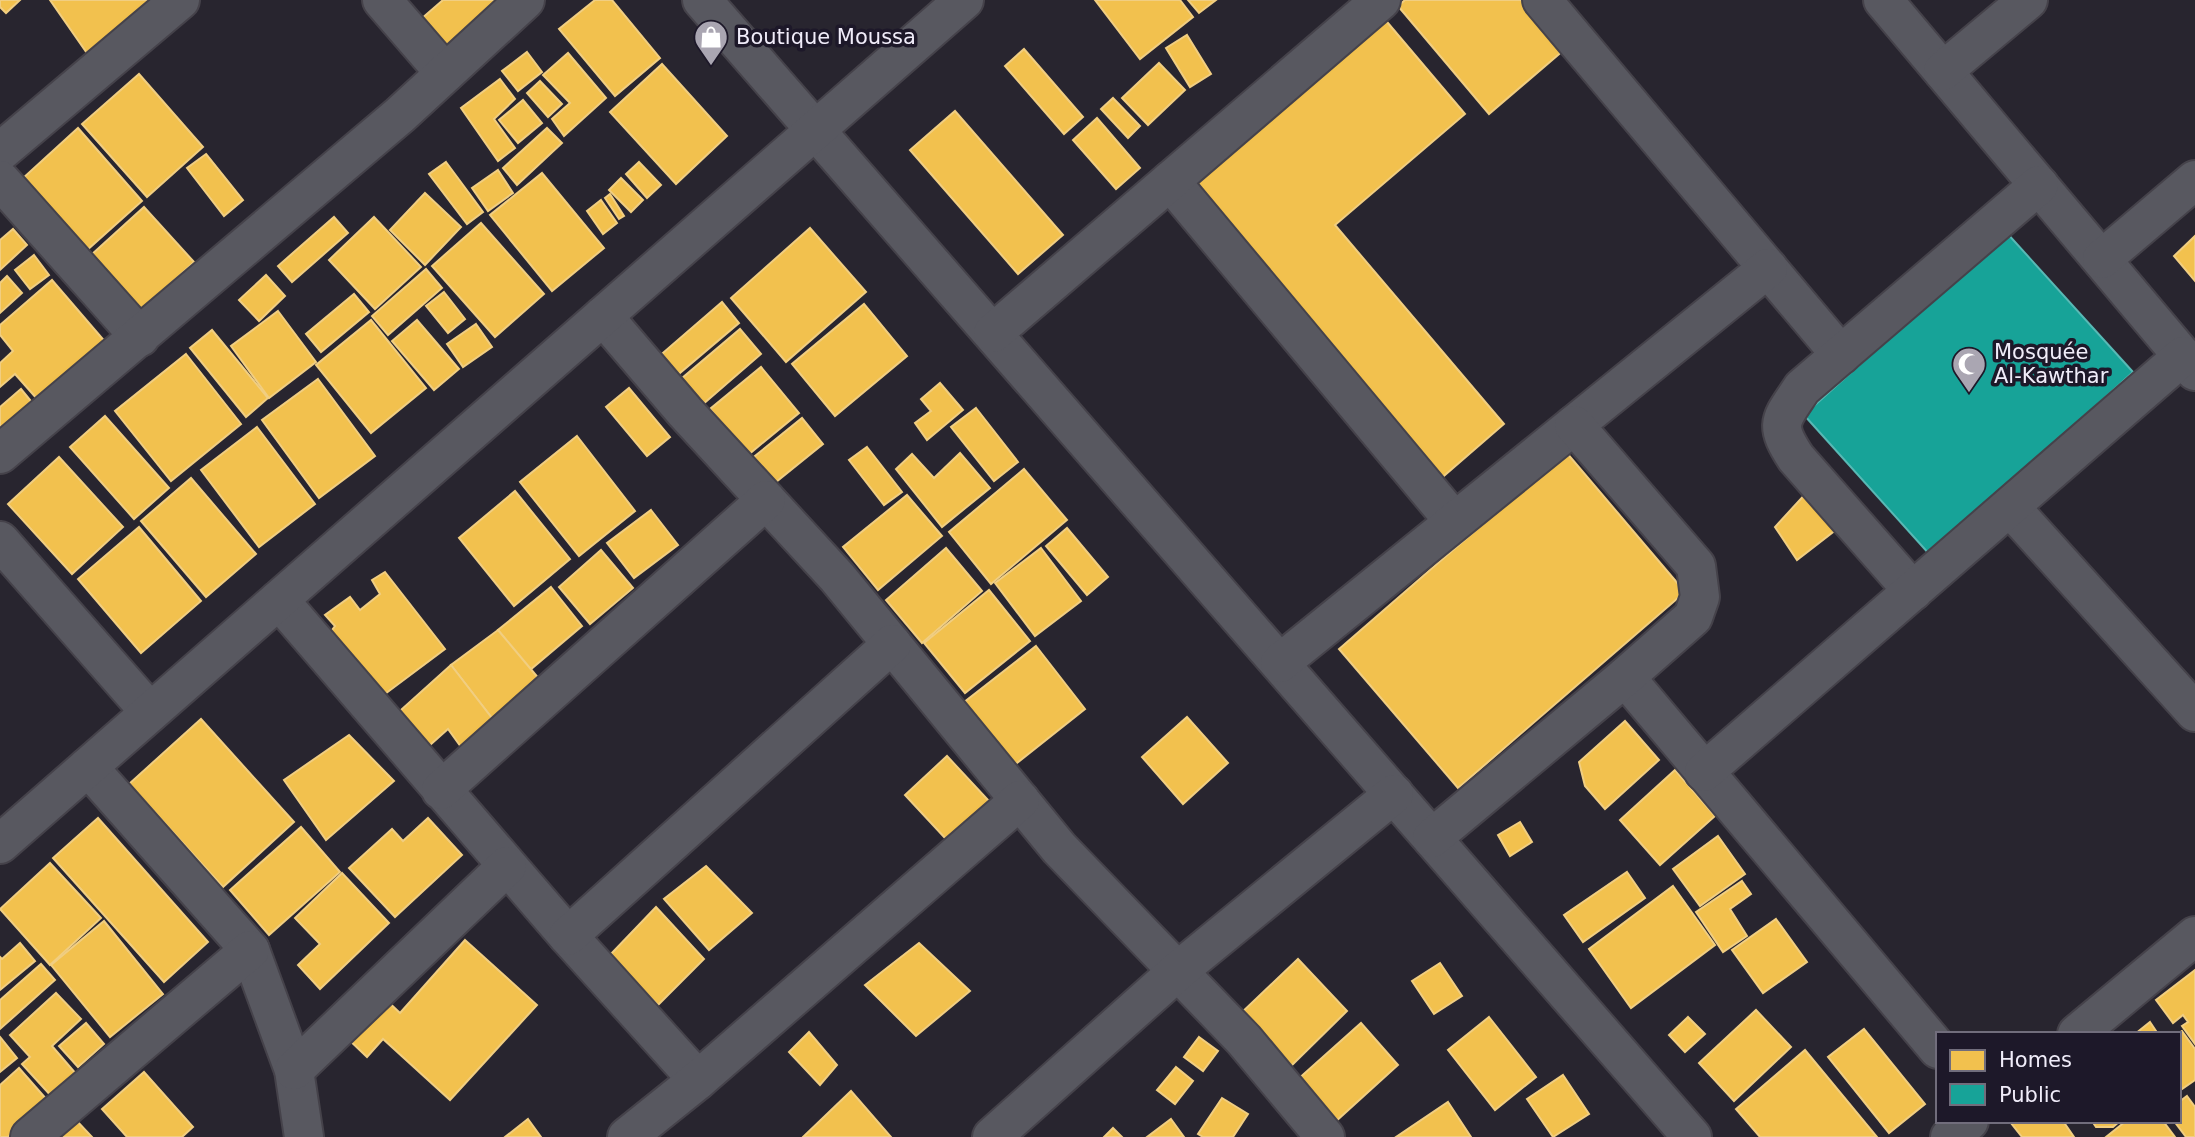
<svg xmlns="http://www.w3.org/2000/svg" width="2195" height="1137" font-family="'DejaVu Sans',sans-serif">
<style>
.homes{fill:#f2c14e;stroke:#f1ce81;stroke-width:2}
.public{fill:#17a398;stroke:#58b9b5;stroke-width:2}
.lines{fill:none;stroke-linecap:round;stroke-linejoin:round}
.minor-casing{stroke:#45424a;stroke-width:42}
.minor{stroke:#585860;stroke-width:38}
.labels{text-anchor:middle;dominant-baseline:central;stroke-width:7;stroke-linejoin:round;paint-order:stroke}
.poi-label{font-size:21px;fill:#f0ecf9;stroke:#1d1829;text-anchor:start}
</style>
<rect width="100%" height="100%" fill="#28252f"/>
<g class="homes">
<path d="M 0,0 L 20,0 L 6,13 L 0,7 Z"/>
<path d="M 50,0 L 161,0 L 89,56 Z"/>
<path d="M 443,0 L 496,0 L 501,6 L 450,52 L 421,19 Z"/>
<path d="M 595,0 L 612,0 L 660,58 L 615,96 L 559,29 Z"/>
<path d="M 1095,0 L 1180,0 L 1193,17 L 1140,59 Z"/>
<path d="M 1188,0 L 1216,0 L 1199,13 Z"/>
<path d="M 1405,0 L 1522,0 L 1564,50 L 1489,114 L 1398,6 Z"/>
<path d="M 1382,16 L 1465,114 L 1335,225 L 1504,424 L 1438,481 L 1186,184 Z"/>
<path d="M 1187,35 L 1211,74 L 1190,87 L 1166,48 Z"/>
<path d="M 1024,49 L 1083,117 L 1064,134 L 1005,66 Z"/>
<path d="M 527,52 L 542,72 L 518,91 L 502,71 Z"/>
<path d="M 568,53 L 606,98 L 564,136 L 552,119 L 570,103 L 543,75 Z"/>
<path d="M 1159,63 L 1185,90 L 1148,125 L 1122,98 Z"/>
<path d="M 662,64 L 727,136 L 676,184 L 610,112 Z"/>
<path d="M 139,74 L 203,147 L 147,197 L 82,124 Z"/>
<path d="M 500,79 L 515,99 L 494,119 L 515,148 L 498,161 L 461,108 Z"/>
<path d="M 540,81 L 562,104 L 548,117 L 527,93 Z"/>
<path d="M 1113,98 L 1140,126 L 1128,138 L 1101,109 Z"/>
<path d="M 523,100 L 542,123 L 518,143 L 499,120 Z"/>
<path d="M 955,111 L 1063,235 L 1018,274 L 910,150 Z"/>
<path d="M 1097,118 L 1140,168 L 1116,189 L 1073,140 Z"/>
<path d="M 78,128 L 142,201 L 86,251 L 22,179 Z"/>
<path d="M 547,128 L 562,143 L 517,185 L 503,168 Z"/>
<path d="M 206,154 L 243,200 L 224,216 L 187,168 Z"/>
<path d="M 446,162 L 483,212 L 467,224 L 429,174 Z"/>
<path d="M 639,162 L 661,185 L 647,198 L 626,174 Z"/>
<path d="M 498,170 L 513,193 L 488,211 L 472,188 Z"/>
<path d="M 542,173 L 604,248 L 552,291 L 490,215 Z"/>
<path d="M 621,178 L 643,200 L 631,212 L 609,190 Z"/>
<path d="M 425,193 L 461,227 L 425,265 L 390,230 Z"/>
<path d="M 610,194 L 624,216 L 619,219 L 605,198 Z"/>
<path d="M 601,200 L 617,223 L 603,234 L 587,211 Z"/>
<path d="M 144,207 L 194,262 L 141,311 L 91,255 Z"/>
<path d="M 334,217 L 348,233 L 292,282 L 278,266 Z"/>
<path d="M 374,217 L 421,267 L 375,309 L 329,260 Z"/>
<path d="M 481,223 L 544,294 L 495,337 L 432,266 Z"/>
<path d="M 810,228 L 866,292 L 786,362 L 731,298 Z"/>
<path d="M 13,229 L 27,245 L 0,270 L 0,240 Z"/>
<path d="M 2195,236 L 2195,281 L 2174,256 Z"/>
<path d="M 34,255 L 49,275 L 30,289 L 15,270 Z"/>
<path d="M 426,269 L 442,288 L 388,335 L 372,316 Z"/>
<path d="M 266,275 L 285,296 L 259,321 L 239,300 Z"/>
<path d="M 7,276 L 22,293 L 0,313 L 0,283 Z"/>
<path d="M 52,280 L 113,351 L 46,409 L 15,374 L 0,387 L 0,363 L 13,351 L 0,335 L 0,325 Z"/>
<path d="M 444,292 L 465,319 L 448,333 L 426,306 Z"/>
<path d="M 354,294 L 369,312 L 321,352 L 306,334 Z"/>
<path d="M 722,302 L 739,323 L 674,378 L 657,358 Z"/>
<path d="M 864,304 L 907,356 L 835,416 L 792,364 Z"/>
<path d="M 278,311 L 316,362 L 269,398 L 231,346 Z"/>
<path d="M 371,320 L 426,388 L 371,433 L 316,365 Z"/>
<path d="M 417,320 L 459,369 L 434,390 L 392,341 Z"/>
<path d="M 476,324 L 492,347 L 463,367 L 447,344 Z"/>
<path d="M 740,329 L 761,354 L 702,405 L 681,379 Z"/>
<path d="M 212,330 L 268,398 L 246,417 L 190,348 Z"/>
<path d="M 186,354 L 241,424 L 171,481 L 115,411 Z"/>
<path d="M 761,367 L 799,413 L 748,455 L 710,409 Z"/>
<path d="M 318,379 L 375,456 L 319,498 L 262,420 Z"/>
<path d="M 940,383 L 963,410 L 927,440 L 915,423 L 931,411 L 921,399 Z"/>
<path d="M 629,388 L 670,437 L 647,456 L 606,407 Z"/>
<path d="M 21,389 L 39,411 L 0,445 L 0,407 Z"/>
<path d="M 976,408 L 1018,462 L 994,481 L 951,427 Z"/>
<path d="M 105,416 L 169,488 L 134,519 L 70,447 Z"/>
<path d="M 802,418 L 823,444 L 771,486 L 750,460 Z"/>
<path d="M 257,427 L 315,504 L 259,547 L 201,470 Z"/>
<path d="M 577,436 L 635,511 L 579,556 L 520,482 Z"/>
<path d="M 867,447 L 902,492 L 884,505 L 849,460 Z"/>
<path d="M 1566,452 L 1685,592 L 1458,788 L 1339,649 Z"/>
<path d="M 960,453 L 990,488 L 942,527 L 896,469 L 912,454 L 934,478 Z"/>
<path d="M 59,457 L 123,527 L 72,574 L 8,504 Z"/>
<path d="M 1024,469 L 1067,520 L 991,584 L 949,532 Z"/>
<path d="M 191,478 L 256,554 L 206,597 L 141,521 Z"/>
<path d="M 515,491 L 570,559 L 514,606 L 459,538 Z"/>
<path d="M 1808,491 L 1837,529 L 1797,560 L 1775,527 Z"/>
<path d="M 907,495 L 942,536 L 878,590 L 843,547 Z"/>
<path d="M 651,510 L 678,545 L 634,578 L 607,543 Z"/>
<path d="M 139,527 L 201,601 L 141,653 L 78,579 Z"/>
<path d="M 1067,528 L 1108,577 L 1087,595 L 1046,546 Z"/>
<path d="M 946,548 L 982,591 L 922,643 L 886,600 Z"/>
<path d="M 1041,548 L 1081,601 L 1035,636 L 995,583 Z"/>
<path d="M 601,550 L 633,588 L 590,624 L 559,587 Z"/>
<path d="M 385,572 L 445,649 L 385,694 L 329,634 L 335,626 L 325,615 L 350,597 L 360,610 L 380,594 L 372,580 Z"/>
<path d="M 551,587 L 582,626 L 530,670 L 498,630 Z"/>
<path d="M 989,590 L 1030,641 L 965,693 L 924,643 Z"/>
<path d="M 498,630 L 540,680 L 495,722 L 451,665 Z"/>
<path d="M 1036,646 L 1085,709 L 1012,767 L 963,703 Z"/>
<path d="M 451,665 L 495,722 L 466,754 L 448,729 L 421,753 L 392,718 Z"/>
<path d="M 1187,717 L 1228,763 L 1183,804 L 1142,757 Z"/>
<path d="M 201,719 L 294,822 L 223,887 L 129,784 Z"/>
<path d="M 1625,721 L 1659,760 L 1605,809 L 1585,786 L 1579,762 Z"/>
<path d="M 349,735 L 394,781 L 326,840 L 284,780 Z"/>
<path d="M 947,756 L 1001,814 L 959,853 L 905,795 Z"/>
<path d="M 1675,770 L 1715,816 L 1660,865 L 1620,820 Z"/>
<path d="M 98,818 L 208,942 L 164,982 L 53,858 Z"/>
<path d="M 428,818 L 462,855 L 395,917 L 349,868 L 392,829 L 403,841 Z"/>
<path d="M 1520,822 L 1532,842 L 1510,856 L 1498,835 Z"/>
<path d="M 301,827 L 340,872 L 269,935 L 230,890 Z"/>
<path d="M 1718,836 L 1745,874 L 1700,906 L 1673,869 Z"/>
<path d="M 50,863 L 101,918 L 50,965 L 0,909 Z"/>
<path d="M 706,866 L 752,913 L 709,950 L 664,899 Z"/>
<path d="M 1627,872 L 1645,898 L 1583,942 L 1564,915 Z"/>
<path d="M 342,873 L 389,923 L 320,989 L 298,965 L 320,944 L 295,918 Z"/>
<path d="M 1742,881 L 1751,894 L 1730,909 L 1747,936 L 1723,952 L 1696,912 Z"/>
<path d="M 1673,886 L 1715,945 L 1631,1008 L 1589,949 Z"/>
<path d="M 656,907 L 704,959 L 658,1005 L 609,956 Z"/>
<path d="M 1776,919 L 1807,962 L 1763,993 L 1732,950 Z"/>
<path d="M 104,921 L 163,994 L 110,1037 L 51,965 Z"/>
<path d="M 465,940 L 537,1005 L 450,1100 L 383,1039 L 367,1057 L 346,1037 L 382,996 L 400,1013 Z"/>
<path d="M 20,943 L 35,961 L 0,990 L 0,957 L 2,959 Z"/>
<path d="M 919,943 L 970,991 L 916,1036 L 865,985 Z"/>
<path d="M 1298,959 L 1347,1011 L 1288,1069 L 1238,1016 Z"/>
<path d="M 1440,963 L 1462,996 L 1434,1014 L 1412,981 Z"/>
<path d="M 41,964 L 55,980 L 0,1029 L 0,1000 Z"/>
<path d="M 2195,970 L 2195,1044 L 2182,1026 L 2188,1022 L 2183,1015 L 2173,1023 L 2156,1000 Z"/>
<path d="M 56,993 L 81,1019 L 52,1046 L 77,1075 L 53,1098 L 22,1064 L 30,1057 L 10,1035 Z"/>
<path d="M 1756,1010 L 1791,1047 L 1734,1101 L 1699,1063 Z"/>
<path d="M 1489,1017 L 1536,1077 L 1495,1110 L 1448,1050 Z"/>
<path d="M 1688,1017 L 1705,1034 L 1685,1052 L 1669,1035 Z"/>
<path d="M 2150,1022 L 2158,1034 L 2135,1034 Z"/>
<path d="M 86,1023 L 104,1044 L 78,1067 L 59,1046 Z"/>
<path d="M 1361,1023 L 1398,1065 L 1334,1123 L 1297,1080 Z"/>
<path d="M 1864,1029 L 1925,1104 L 1889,1133 L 1828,1057 Z"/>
<path d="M 2182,1031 L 2195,1049 L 2195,1080 L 2179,1091 L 2179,1034 L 2177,1034 Z"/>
<path d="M 809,1032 L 837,1065 L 820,1085 L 789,1052 Z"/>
<path d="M 0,1037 L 17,1058 L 0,1072 Z"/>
<path d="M 1199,1037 L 1218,1051 L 1203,1071 L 1184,1057 Z"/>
<path d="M 1805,1050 L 1877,1137 L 1760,1137 L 1736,1109 Z"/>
<path d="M 1176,1067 L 1193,1081 L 1175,1104 L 1157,1090 Z"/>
<path d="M 19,1068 L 48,1101 L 8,1137 L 0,1137 L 0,1085 Z"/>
<path d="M 144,1072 L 193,1127 L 182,1137 L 127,1137 L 102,1109 Z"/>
<path d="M 1563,1075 L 1589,1114 L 1553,1137 L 1527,1099 Z"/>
<path d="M 851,1091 L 891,1137 L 803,1137 Z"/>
<path d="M 2187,1096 L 2195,1107 L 2195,1137 L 2186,1137 L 2174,1121 L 2179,1121 L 2179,1102 Z"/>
<path d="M 1222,1098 L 1248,1114 L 1233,1137 L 1203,1137 L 1198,1134 Z"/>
<path d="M 1448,1102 L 1471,1137 L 1396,1137 Z"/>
<path d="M 75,1119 L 92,1137 L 57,1137 Z"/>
<path d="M 528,1119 L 541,1137 L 505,1137 Z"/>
<path d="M 1171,1119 L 1184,1137 L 1147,1137 Z"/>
<path d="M 2013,1121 L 2063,1121 L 2074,1137 L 2022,1137 L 2011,1123 Z"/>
<path d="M 2092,1121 L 2120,1121 L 2113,1127 L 2096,1127 Z"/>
<path d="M 2126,1121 L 2163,1121 L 2175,1137 L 2106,1137 Z"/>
<path d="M 1113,1128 L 1122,1137 L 1104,1137 Z"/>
</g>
<path class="public" d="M 2006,232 L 2133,372 L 1931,556 L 1804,415 Z"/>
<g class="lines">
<g class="minor-casing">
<g id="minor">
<path d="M 382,0 L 445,73"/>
<path d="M 702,0 L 1692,1137"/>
<path d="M 1542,0 L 1841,355"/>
<path d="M 1883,0 L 2195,371"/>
<path d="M 1943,71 L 2028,0"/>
<path d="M 0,152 L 180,0"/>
<path d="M 0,180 L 140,337"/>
<path d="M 1170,181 L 1454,521"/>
<path d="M 2102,259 L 2195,180"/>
<path d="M 603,316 L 685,412 L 837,577 L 1059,848 L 1244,1040 L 1325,1137"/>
<path d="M 993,333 L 1381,0"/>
<path d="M 0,454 L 400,115 L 525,0"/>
<path d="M 2010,507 L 2195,712"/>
<path d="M 0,541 L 150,712"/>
<path d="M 1913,591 L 1796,458 C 1773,423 1781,420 1802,388 L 2039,185"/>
<path d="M 279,600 L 568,936 L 698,1080"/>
<path d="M 1280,663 L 1768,268"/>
<path d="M 1625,677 L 1938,1049"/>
<path d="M 88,767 L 250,950 L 294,1070 L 304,1137"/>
<path d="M 1704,772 L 2183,356"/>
<path d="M 441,790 L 766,500"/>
<path d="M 1432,838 L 1625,677 L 1693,617 L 1700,597 L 1696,566 L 1574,425"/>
<path d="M 0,844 L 964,0"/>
<path d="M 568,936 L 892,644"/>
<path d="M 2077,1034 L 2195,936"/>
<path d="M 294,1070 L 507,866"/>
<path d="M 30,1137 L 250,950"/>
<path d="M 627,1137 L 698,1080 L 1020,800"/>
<path d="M 992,1137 L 1179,970 L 1394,794"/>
<path d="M 1950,1137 L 1969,1121"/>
</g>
</g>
<use href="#minor" class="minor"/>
</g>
<defs>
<g id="shop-pin" transform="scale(1.75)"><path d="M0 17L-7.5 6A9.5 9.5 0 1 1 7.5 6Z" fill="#aaa6b2" stroke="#1d1829"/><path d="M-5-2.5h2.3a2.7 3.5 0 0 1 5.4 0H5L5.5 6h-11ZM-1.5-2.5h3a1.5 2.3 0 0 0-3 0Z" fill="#fff"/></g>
<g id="mosque-pin" transform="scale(1.75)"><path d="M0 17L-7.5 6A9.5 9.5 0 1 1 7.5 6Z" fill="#aaa6b2" stroke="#1d1829"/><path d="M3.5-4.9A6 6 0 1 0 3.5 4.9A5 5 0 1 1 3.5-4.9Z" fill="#fff"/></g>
</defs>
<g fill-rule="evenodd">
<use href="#shop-pin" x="711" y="37"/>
<use href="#mosque-pin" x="1969" y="364"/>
</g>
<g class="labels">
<g class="poi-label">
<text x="736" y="37">Boutique Moussa</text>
<text x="1994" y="352">Mosquée<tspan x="1994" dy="24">Al-Kawthar</tspan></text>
</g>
</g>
<rect x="1936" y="1032" width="245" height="91" fill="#1d1829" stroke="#716d7c" stroke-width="2"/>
<rect x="1950" y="1050" width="35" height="21" fill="#f2c14e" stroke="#716d7c" stroke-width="2"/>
<text x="1999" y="1067" font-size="21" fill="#f0ecf9">Homes</text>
<rect x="1950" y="1084" width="35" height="21" fill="#17a398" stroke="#716d7c" stroke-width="2"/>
<text x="1999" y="1102" font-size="21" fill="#f0ecf9">Public</text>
</svg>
